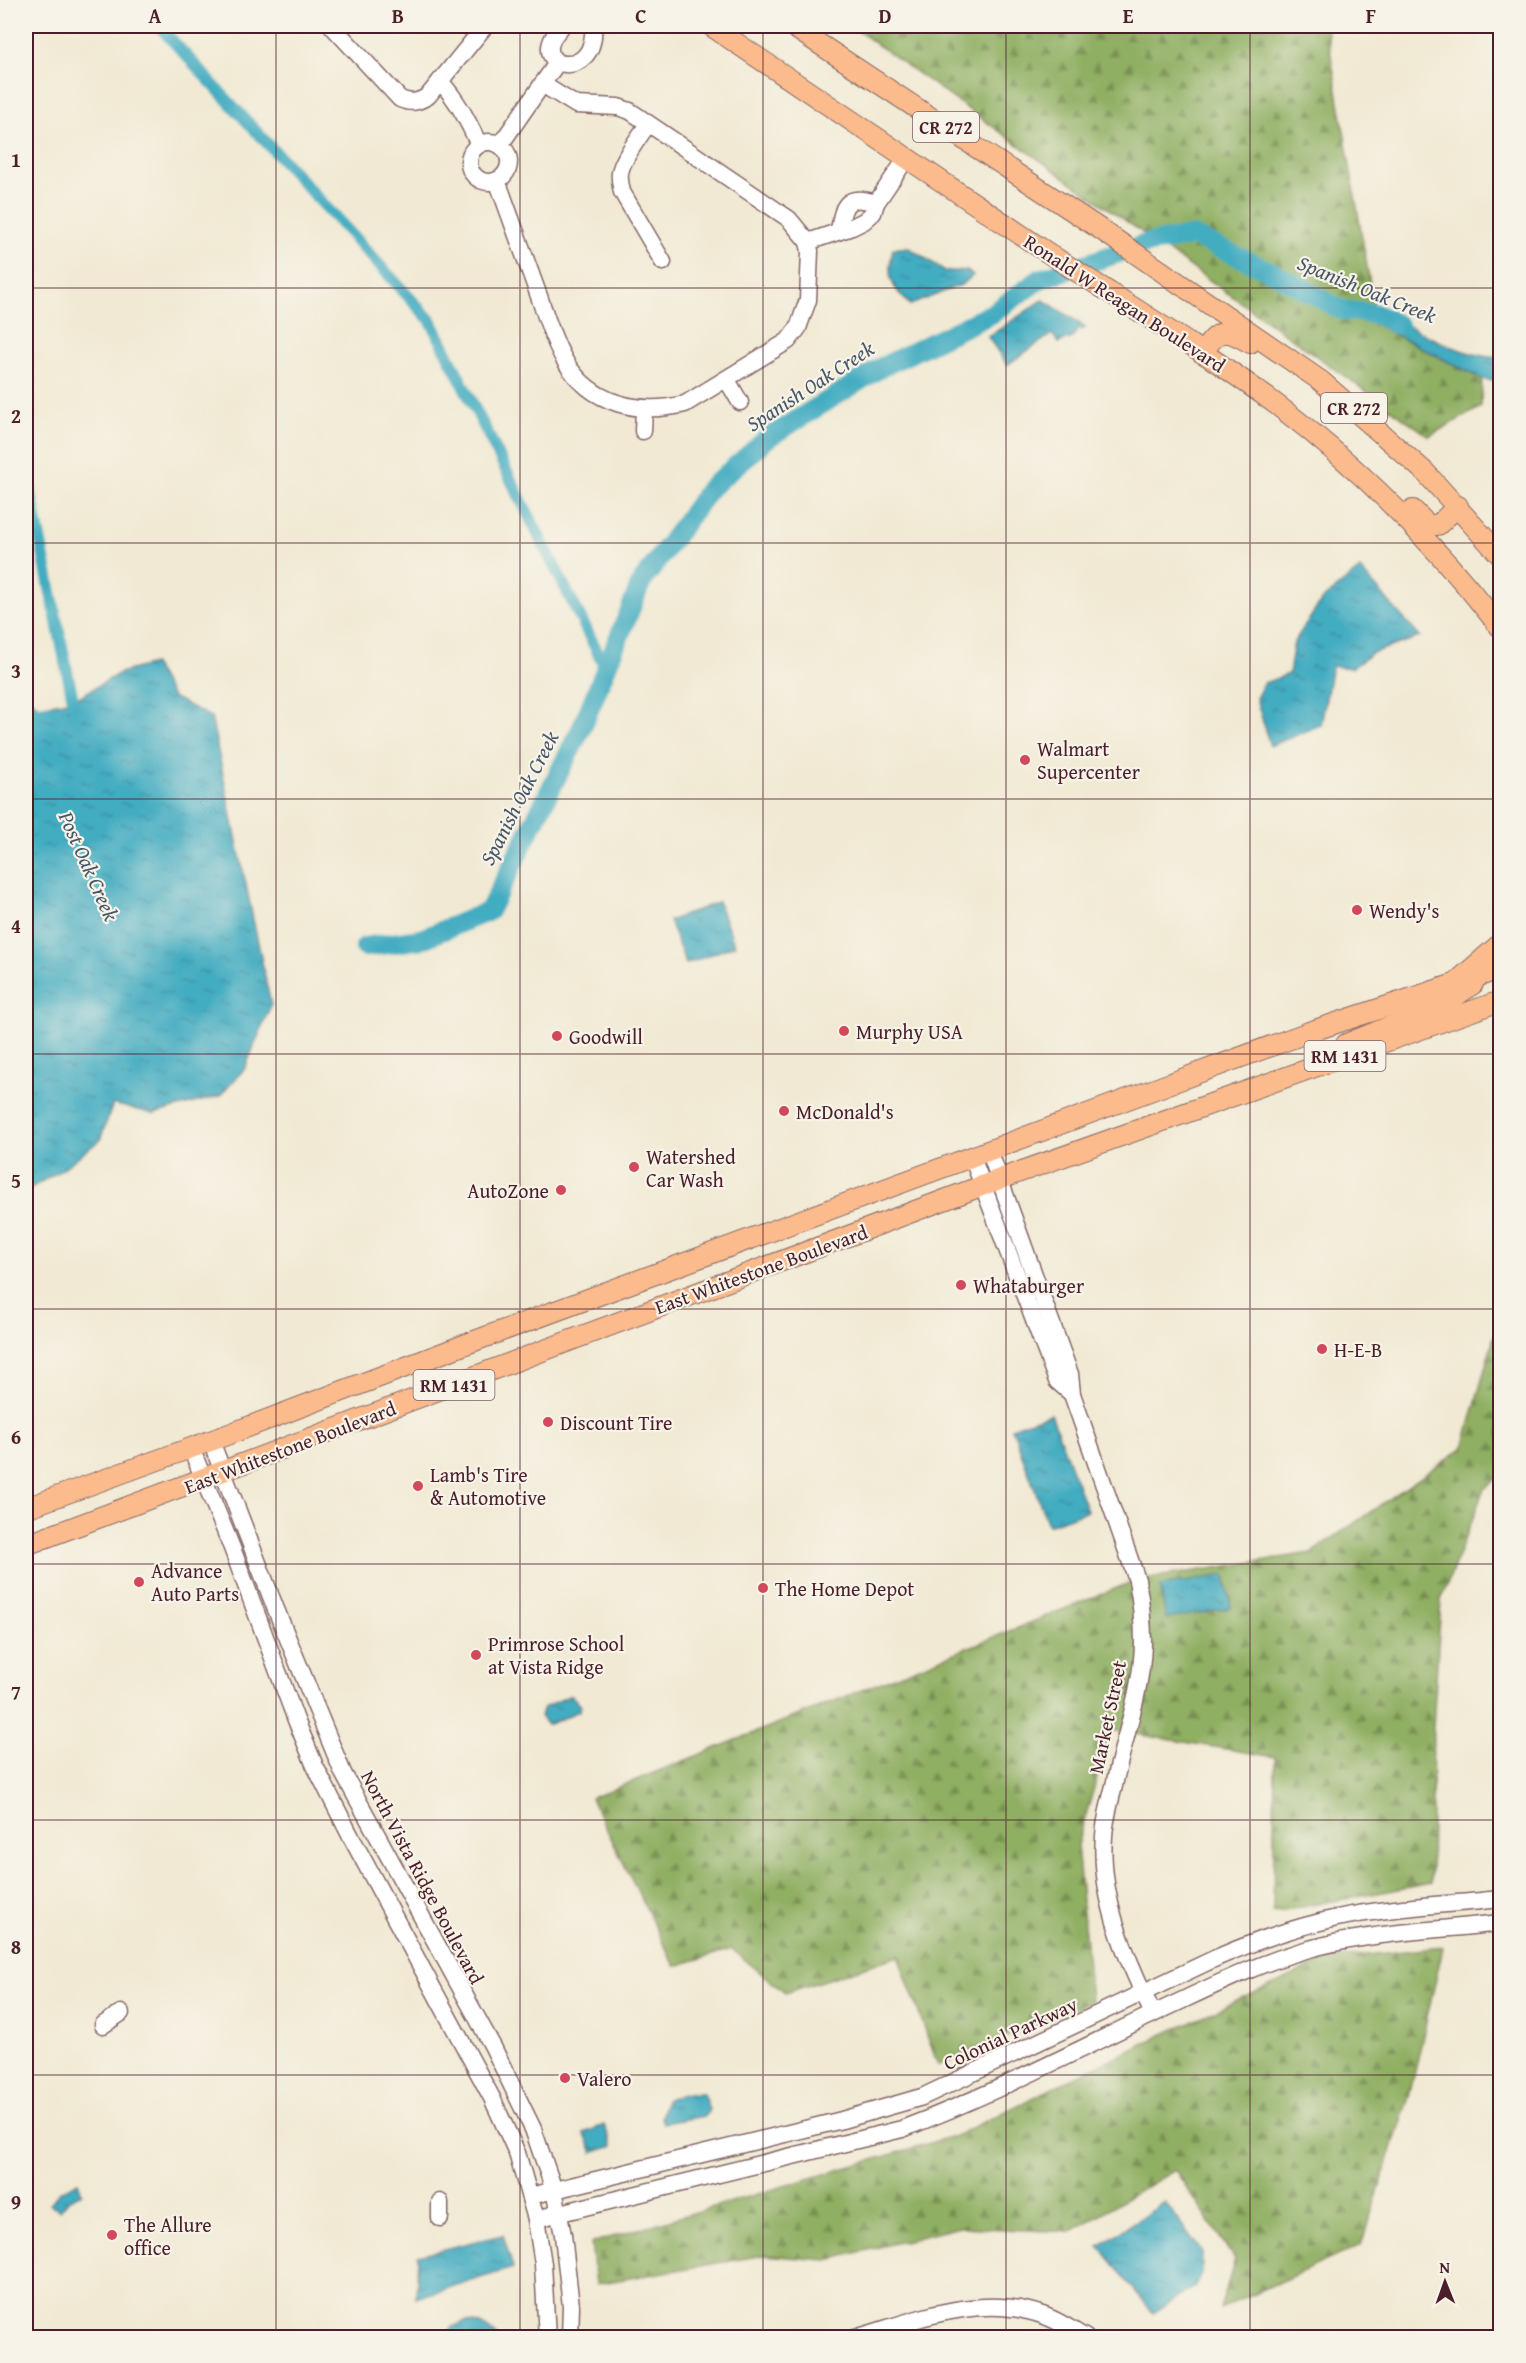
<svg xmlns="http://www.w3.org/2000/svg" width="1526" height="2363" font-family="'Gentium Book Plus',serif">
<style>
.forest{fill:url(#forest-firs);stroke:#6c6746;stroke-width:1.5}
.water{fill:url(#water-ripples);stroke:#466676;stroke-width:1.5}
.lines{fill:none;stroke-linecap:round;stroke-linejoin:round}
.canal{stroke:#42acc1;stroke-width:12}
.river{stroke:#42acc1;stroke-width:20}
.minor-casing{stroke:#846666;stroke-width:19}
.major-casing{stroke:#846666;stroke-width:22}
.minor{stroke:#fff;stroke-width:16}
.major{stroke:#fbbb8c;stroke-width:20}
.grid{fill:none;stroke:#4a1f2b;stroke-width:1.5;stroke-opacity:0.55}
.poi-dot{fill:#d1495b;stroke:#f7f3e8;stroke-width:2}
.labels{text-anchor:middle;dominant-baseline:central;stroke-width:4.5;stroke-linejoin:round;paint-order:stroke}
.shield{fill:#f7f3e8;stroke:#7e5f64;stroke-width:1.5}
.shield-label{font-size:18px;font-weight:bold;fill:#4a1f2b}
.street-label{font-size:20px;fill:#4a1f2b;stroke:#f7f3e8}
.poi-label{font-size:20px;fill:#4a1f2b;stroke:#f7f3e8;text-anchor:start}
.water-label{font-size:21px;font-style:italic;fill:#475767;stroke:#f7f3e8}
.neatline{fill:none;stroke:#4a1f2b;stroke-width:2}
.grid-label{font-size:20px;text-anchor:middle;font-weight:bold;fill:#4a1f2b}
</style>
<defs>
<pattern id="forest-firs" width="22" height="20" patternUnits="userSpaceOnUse" patternTransform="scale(1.5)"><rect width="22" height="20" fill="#8faf62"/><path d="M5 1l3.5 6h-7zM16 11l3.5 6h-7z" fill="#778e51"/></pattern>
<pattern id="water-ripples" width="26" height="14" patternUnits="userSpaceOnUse" patternTransform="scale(1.5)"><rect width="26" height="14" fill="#42acc1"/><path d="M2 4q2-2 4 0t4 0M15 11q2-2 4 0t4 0" fill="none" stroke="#398b9d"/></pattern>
</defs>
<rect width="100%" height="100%" fill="#f7f3e8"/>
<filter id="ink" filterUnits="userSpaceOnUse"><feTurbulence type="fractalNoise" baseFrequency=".0167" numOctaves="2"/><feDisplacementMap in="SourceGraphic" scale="12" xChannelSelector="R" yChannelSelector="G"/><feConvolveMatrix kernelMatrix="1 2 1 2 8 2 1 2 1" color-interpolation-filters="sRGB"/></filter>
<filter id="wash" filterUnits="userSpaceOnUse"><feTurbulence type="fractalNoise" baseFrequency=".008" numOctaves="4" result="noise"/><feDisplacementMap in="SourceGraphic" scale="24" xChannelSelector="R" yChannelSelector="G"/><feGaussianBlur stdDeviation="1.35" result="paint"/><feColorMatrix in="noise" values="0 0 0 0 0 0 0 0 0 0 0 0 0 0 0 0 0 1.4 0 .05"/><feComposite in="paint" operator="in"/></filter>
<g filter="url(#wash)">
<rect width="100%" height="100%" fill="#f1e9d3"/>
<g class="forest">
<path d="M 851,26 L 1326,26 L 1377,325 L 1482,379 L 1481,407 L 1429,436 Z"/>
<path d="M 1500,1334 L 1500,1476 L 1484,1489 L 1441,1600 L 1433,1727 L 1431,1883 L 1273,1912 L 1275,1757 L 1111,1730 L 1077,1845 L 1091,2001 L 938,2065 L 898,1956 L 785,1993 L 732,1949 L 675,1966 L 591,1798 L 1137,1580 L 1311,1553 L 1463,1448 L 1494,1336 Z"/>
<path d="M 1443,1947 L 1410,2093 L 1361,2245 L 1220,2309 L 1235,2260 L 1175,2170 L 1070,2232 L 960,2227 L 827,2260 L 764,2255 L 596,2284 L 591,2243 L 957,2135 L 1153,2039 L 1329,1959 Z"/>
</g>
<g class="water">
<path d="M 908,247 L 945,271 L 967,271 L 973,275 L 963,284 L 910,305 C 890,284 886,278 893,249 Z"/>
<path d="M 1043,300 L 1086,327 L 1082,330 L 1079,328 L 1071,339 L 1064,340 L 1059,343 L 1052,334 L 1007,365 L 988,337 Z"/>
<path d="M 1376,308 C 1415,328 1455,356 1500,358 L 1500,382 L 1482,379 L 1377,325 Z"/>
<path d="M 1360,569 L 1420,637 L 1372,653 L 1352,668 L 1332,666 L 1321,725 L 1270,746 L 1256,698 L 1264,683 L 1289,674 L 1294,642 L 1322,600 Z"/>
<path d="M 153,664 L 172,697 L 211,717 L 271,1005 L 245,1068 L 220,1096 L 153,1114 L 113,1104 L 100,1140 L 58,1172 L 26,1191 L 26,697 L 39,706 L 74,700 L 120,673 Z"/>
<path d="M 718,902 L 735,945 L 686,964 L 669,921 Z"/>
<path d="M 1051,1414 L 1087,1511 L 1048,1525 L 1012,1428 Z"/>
<path d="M 1225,1575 L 1231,1608 L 1166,1619 L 1160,1586 Z"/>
<path d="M 571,1695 L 581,1706 L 579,1711 L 547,1725 L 540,1716 L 543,1708 Z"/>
<path d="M 688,2093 L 703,2093 L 709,2110 L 705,2116 L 663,2123 L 661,2118 L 666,2099 Z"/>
<path d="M 604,2125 L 613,2146 L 593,2152 L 584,2133 Z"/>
<path d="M 78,2182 L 82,2193 L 69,2199 L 60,2210 L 50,2204 L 59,2192 Z"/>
<path d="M 1165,2202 L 1202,2252 L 1202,2274 L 1195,2287 L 1153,2313 L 1099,2246 Z"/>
<path d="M 503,2235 L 513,2268 L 416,2298 L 418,2255 Z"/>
<path d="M 464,2322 C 477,2322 489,2327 497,2337 L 446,2337 L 452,2327 Z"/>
</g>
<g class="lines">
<g class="canal">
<path d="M 159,26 L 431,321 L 606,669"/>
<path d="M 26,29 L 26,26"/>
<path d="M 26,470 L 76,715"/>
</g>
<path class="river" d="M 365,947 L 422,939 L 489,911 L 582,727 L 641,583 L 710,488 L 769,437 L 882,367 L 993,313 L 1040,279 L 1149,243 L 1193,236 L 1272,272 L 1342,310 L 1376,314 L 1398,325"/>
</g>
</g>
<g filter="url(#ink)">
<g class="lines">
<g class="minor-casing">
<g id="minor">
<path d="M 332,26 L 400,99 C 412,104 418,102 428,96 L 485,26"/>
<path d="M 562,26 C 521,69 598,84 593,26"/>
<path d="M 440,81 C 458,101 468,121 479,145"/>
<path d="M 648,124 C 640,136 622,159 620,173 C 619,179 621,186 622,192 L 663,262"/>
<circle cx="489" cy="162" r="20"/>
<path d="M 500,145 L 557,63"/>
<path d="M 497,180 C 510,216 523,252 536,288 C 545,312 552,339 565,361 C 591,405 639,415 685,404 L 788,341 L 798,328 L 808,300 L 810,251 L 808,242 L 789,219 L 630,111 L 618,107 L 576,105 L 542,84"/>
<path d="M 839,231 C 843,204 846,194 876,203"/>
<path d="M 808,242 L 852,227 L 864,221 L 873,213 L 876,203 L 906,159"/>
<path d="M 727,380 L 740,402"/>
<path d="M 643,431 L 644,410"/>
<path d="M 989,1150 L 1070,1374 L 1072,1394 L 1137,1580 C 1141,1601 1143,1622 1143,1643 C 1142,1691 1123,1740 1114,1786 C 1110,1802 1105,1819 1104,1836 C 1099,1899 1127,1959 1153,2014"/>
<path d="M 972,1157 L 1057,1381 L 1072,1394"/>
<path d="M 211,1441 L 275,1607 L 343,1773 L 493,2047 L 533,2129 L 554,2190 L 563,2235 L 571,2306 L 570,2338"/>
<path d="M 191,1448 L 232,1548 L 296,1720 L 315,1766 L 350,1835 L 492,2098 L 517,2153 L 536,2219 L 543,2264 L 547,2338"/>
<path d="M 103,2025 L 121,2013"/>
<path d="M 530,2196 L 842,2120 L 922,2097 L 1216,1958 C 1255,1941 1295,1927 1337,1918 C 1390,1907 1446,1905 1500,1899"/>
<path d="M 440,2202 L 440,2218"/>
<path d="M 536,2219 L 902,2129 C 989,2096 1072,2053 1155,2013 C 1203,1991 1251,1966 1302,1951 C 1366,1932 1434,1931 1500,1923"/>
<path d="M 855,2338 C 917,2320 981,2292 1045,2316 C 1059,2321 1072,2330 1086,2338"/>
</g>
</g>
<g class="major-casing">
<g id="major">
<path d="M 711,26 C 820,100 929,174 1039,247 C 1118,299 1201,348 1277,405 C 1361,468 1435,544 1500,627"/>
<path d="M 792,26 L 1100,229 L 1321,381 L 1425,472 L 1500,555"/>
<path d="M 1202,353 C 1219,329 1224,327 1250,343"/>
<path d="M 1413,510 L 1428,525 L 1438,525 L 1458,506"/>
<path d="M 1460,979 L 1500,944"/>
<path d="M 1346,1044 L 1443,1005 L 1473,984"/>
<path d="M 26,1508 L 232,1433 L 461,1346 L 1163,1086 L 1309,1032 L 1500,969"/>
<path d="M 26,1545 L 1000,1179 L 1500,1001"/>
</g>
</g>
<use href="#minor" class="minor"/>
<use href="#major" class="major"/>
</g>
</g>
<path class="grid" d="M 276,26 L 276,2338M 520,26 L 520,2338M 763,26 L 763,2338M 1006,26 L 1006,2338M 1250,26 L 1250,2338M 26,288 L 1500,288M 26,543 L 1500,543M 26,799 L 1500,799M 26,1054 L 1500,1054M 26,1309 L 1500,1309M 26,1564 L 1500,1564M 26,1820 L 1500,1820M 26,2075 L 1500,2075"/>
<g class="poi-dot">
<circle cx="1025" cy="760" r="6"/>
<circle cx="1357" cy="910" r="6"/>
<circle cx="844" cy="1031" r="6"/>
<circle cx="557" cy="1036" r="6"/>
<circle cx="784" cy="1111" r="6"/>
<circle cx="634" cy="1167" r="6"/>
<circle cx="561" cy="1190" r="6"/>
<circle cx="961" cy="1285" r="6"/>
<circle cx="1322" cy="1349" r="6"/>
<circle cx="548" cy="1422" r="6"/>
<circle cx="418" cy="1486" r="6"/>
<circle cx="139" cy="1582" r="6"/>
<circle cx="763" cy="1588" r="6"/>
<circle cx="476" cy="1655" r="6"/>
<circle cx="565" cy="2078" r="6"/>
<circle cx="112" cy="2235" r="6"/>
</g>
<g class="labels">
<g class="shield">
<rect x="913" y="112" width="66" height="30" rx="4.5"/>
<rect x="1321" y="393" width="66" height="30" rx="4.5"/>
<rect x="1304.5" y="1041" width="81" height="30" rx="4.5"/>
<rect x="413.5" y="1370" width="81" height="30" rx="4.5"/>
</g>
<g class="shield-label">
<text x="946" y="127">CR 272</text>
<text x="1354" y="408">CR 272</text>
<text x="1345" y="1056">RM 1431</text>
<text x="454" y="1385">RM 1431</text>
</g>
<g class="street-label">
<text transform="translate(1125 303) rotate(33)">Ronald W Reagan Boulevard</text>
<text transform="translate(761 1269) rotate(-20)">East Whitestone Boulevard</text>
<text transform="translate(290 1447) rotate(-21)">East Whitestone Boulevard</text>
<text transform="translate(1107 1717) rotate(-78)">Market Street</text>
<text transform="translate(423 1877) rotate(62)">North Vista Ridge Boulevard</text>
<text transform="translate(1010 2033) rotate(-25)">Colonial Parkway</text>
</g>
<g class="poi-label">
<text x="1037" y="748">Walmart<tspan x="1037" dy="23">Supercenter</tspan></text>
<text x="1369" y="910">Wendy's</text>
<text x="856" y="1031">Murphy USA</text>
<text x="569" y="1036">Goodwill</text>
<text x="796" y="1111">McDonald's</text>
<text x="646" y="1156">Watershed<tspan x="646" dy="23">Car Wash</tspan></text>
<text x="549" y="1190" text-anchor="end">AutoZone</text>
<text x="973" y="1285">Whataburger</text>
<text x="1334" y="1349">H-E-B</text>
<text x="560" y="1422">Discount Tire</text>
<text x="430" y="1474">Lamb's Tire<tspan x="430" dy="23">&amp; Automotive</tspan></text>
<text x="151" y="1570">Advance<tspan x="151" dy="23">Auto Parts</tspan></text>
<text x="775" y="1588">The Home Depot</text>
<text x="488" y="1643">Primrose School<tspan x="488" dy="23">at Vista Ridge</tspan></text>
<text x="577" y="2078">Valero</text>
<text x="124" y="2224">The Allure<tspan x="124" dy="23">office</tspan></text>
</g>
<g class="water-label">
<text transform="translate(1367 289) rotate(22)">Spanish Oak Creek</text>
<text transform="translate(810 386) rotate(-33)">Spanish Oak Creek</text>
<text transform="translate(519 798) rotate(-63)">Spanish Oak Creek</text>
<text transform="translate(89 866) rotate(66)">Post Oak Creek</text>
</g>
</g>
<rect width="1526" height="2363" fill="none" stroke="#f7f3e8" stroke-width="66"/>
<g transform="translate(1445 2282) rotate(359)" stroke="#f7f3e8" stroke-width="4.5" paint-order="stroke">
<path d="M0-4.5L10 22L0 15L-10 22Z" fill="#4a1f2b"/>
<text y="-9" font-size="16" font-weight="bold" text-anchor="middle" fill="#4a1f2b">N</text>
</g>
<rect x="33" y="33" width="1460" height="2297" class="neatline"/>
<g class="grid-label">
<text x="155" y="23">A</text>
<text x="398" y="23">B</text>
<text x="641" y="23">C</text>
<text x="885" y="23">D</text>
<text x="1128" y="23">E</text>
<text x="1371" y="23">F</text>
<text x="16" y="167">1</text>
<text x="16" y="423">2</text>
<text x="16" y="678">3</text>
<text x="16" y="933">4</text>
<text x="16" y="1188">5</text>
<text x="16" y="1444">6</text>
<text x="16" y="1699">7</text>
<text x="16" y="1954">8</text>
<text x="16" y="2209">9</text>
</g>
</svg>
